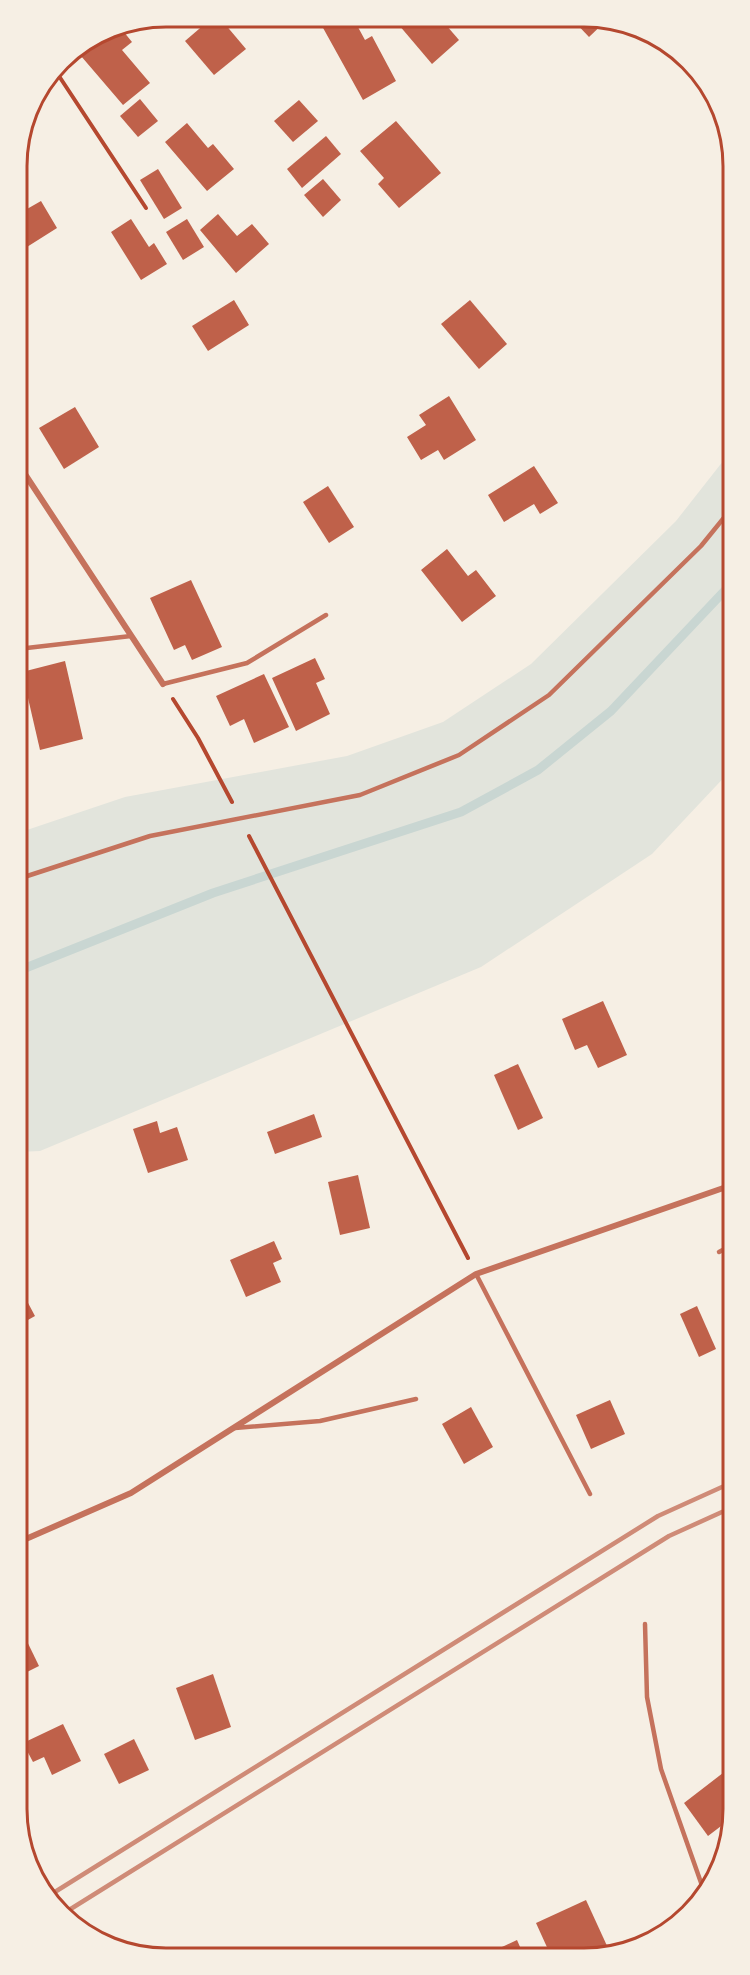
<svg xmlns="http://www.w3.org/2000/svg" width="750" height="1975" font-family="Lato,sans-serif">
<style>
.green{fill:#e2e4dc}
.lines{fill:none;stroke-linecap:round;stroke-linejoin:round}
.stream{stroke:#c9d6d2;stroke-width:9}
.building{fill:#bf614a}
.path{stroke:#b5482f;stroke-width:4}
.service{stroke:#c5725c;stroke-width:4.5}
.minor{stroke:#c5725c;stroke-width:6}
.rail{stroke:#cf8b77;stroke-width:4.5}
.rim{fill:none;stroke:#b5482f;stroke-width:3}
</style>
<rect width="100%" height="100%" fill="#f6efe4"/>
<path class="green" d="M 731,451 L 732,769 L 652,854 L 481,967 L 40,1151 L 18,1152 L 18,833 L 125,797 L 347,756 L 443,722 L 531,664 L 676,521 Z"/>
<g class="lines">
<path class="stream" d="M 18,971 L 213,893 L 461,812 L 538,770 L 611,711 L 731,584"/>
</g>
<g class="building">
<path d="M 213,17 L 219,17 L 246,49 L 214,75 L 185,41 Z"/>
<path d="M 317,17 L 353,18 L 365,40 L 372,36 L 396,81 L 363,100 Z"/>
<path d="M 393,18 L 440,18 L 459,40 L 432,64 Z"/>
<path d="M 572,19 L 608,19 L 589,37 Z"/>
<path d="M 119,26 L 132,42 L 122,50 L 150,83 L 123,105 L 75,49 L 109,28 Z"/>
<path d="M 140,99 L 158,121 L 138,137 L 120,116 Z"/>
<path d="M 299,100 L 318,121 L 293,142 L 274,121 Z"/>
<path d="M 396,121 L 441,173 L 399,208 L 378,184 L 384,178 L 360,151 Z"/>
<path d="M 187,123 L 208,148 L 213,144 L 234,169 L 207,191 L 165,142 Z"/>
<path d="M 326,136 L 341,154 L 302,188 L 287,169 Z"/>
<path d="M 158,169 L 182,208 L 164,219 L 140,180 Z"/>
<path d="M 323,179 L 341,200 L 323,217 L 304,195 Z"/>
<path d="M 17,192 L 27,209 L 41,201 L 57,228 L 19,252 L 17,249 Z"/>
<path d="M 218,214 L 237,236 L 252,224 L 269,244 L 236,273 L 200,230 Z"/>
<path d="M 131,219 L 149,247 L 154,243 L 167,264 L 141,280 L 111,232 Z"/>
<path d="M 187,219 L 204,247 L 183,260 L 166,232 Z"/>
<path d="M 234,300 L 249,325 L 208,351 L 192,326 Z"/>
<path d="M 470,300 L 507,344 L 479,369 L 441,324 Z"/>
<path d="M 17,342 L 27,357 L 17,363 Z"/>
<path d="M 449,396 L 476,440 L 444,460 L 438,450 L 421,460 L 407,437 L 426,425 L 419,415 Z"/>
<path d="M 75,407 L 99,447 L 64,469 L 39,428 Z"/>
<path d="M 534,466 L 558,503 L 540,514 L 534,504 L 504,522 L 488,495 Z"/>
<path d="M 328,486 L 354,527 L 329,543 L 303,502 Z"/>
<path d="M 447,549 L 468,576 L 476,570 L 496,596 L 462,622 L 421,570 Z"/>
<path d="M 191,580 L 222,647 L 192,660 L 185,645 L 174,650 L 150,598 Z"/>
<path d="M 315,658 L 325,679 L 316,683 L 330,714 L 296,731 L 272,678 Z"/>
<path d="M 65,661 L 83,739 L 40,750 L 22,672 Z"/>
<path d="M 264,674 L 289,727 L 254,743 L 244,719 L 230,726 L 216,696 Z"/>
<path d="M 603,1001 L 627,1055 L 598,1068 L 587,1045 L 575,1050 L 562,1019 Z"/>
<path d="M 518,1064 L 543,1118 L 518,1130 L 494,1075 Z"/>
<path d="M 314,1114 L 322,1137 L 275,1154 L 267,1132 Z"/>
<path d="M 157,1121 L 160,1133 L 177,1127 L 188,1160 L 148,1173 L 133,1129 Z"/>
<path d="M 358,1175 L 370,1228 L 340,1235 L 328,1182 Z"/>
<path d="M 274,1241 L 282,1259 L 273,1263 L 281,1282 L 246,1297 L 230,1260 Z"/>
<path d="M 19,1286 L 35,1316 L 19,1325 Z"/>
<path d="M 697,1306 L 716,1349 L 699,1357 L 680,1314 Z"/>
<path d="M 610,1400 L 625,1434 L 591,1449 L 576,1415 Z"/>
<path d="M 471,1407 L 493,1447 L 464,1464 L 442,1424 Z"/>
<path d="M 22,1631 L 39,1666 L 19,1676 L 19,1633 Z"/>
<path d="M 213,1674 L 231,1727 L 195,1740 L 176,1688 Z"/>
<path d="M 63,1724 L 81,1761 L 52,1775 L 44,1757 L 33,1762 L 23,1743 Z"/>
<path d="M 134,1739 L 149,1770 L 119,1784 L 104,1754 Z"/>
<path d="M 732,1766 L 733,1817 L 708,1836 L 684,1803 Z"/>
<path d="M 586,1900 L 608,1948 L 591,1956 L 551,1956 L 536,1923 Z"/>
<path d="M 517,1940 L 524,1956 L 490,1956 L 489,1953 Z"/>
</g>
<g class="lines">
<g class="path">
<path d="M 55,70 L 146,208"/>
<path d="M 173,699 L 198,738 L 232,802"/>
<path d="M 249,836 L 468,1258"/>
</g>
<g class="service">
<path d="M 18,649 L 131,636"/>
<path d="M 163,684 L 247,663 L 326,615"/>
<path d="M 18,879 L 150,836 L 360,795 L 459,755 L 549,695 L 701,546 L 731,509"/>
<path d="M 719,1252 L 732,1245"/>
<path d="M 476,1274 L 590,1494"/>
<path d="M 235,1428 L 320,1421 L 416,1399"/>
<path d="M 645,1624 L 647,1697 L 661,1769 L 705,1894"/>
</g>
<g class="minor">
<path d="M 17,462 L 163,684"/>
<path d="M 19,1542 L 131,1493 L 476,1274 L 732,1185"/>
</g>
<g class="rail">
<path d="M 50,1895 L 658,1516 L 733,1482"/>
<path d="M 61,1915 L 669,1536 L 733,1507"/>
</g>
</g>
<path d="M0 0H750V1975H0ZM166 27H584A139 139 0 0 1 723 166V1809A139 139 0 0 1 584 1948H166A139 139 0 0 1 27 1809V166A139 139 0 0 1 166 27Z" fill="#f6efe4" fill-rule="evenodd"/>
<path class="rim" d="M166 27H584A139 139 0 0 1 723 166V1809A139 139 0 0 1 584 1948H166A139 139 0 0 1 27 1809V166A139 139 0 0 1 166 27Z"/>
</svg>
